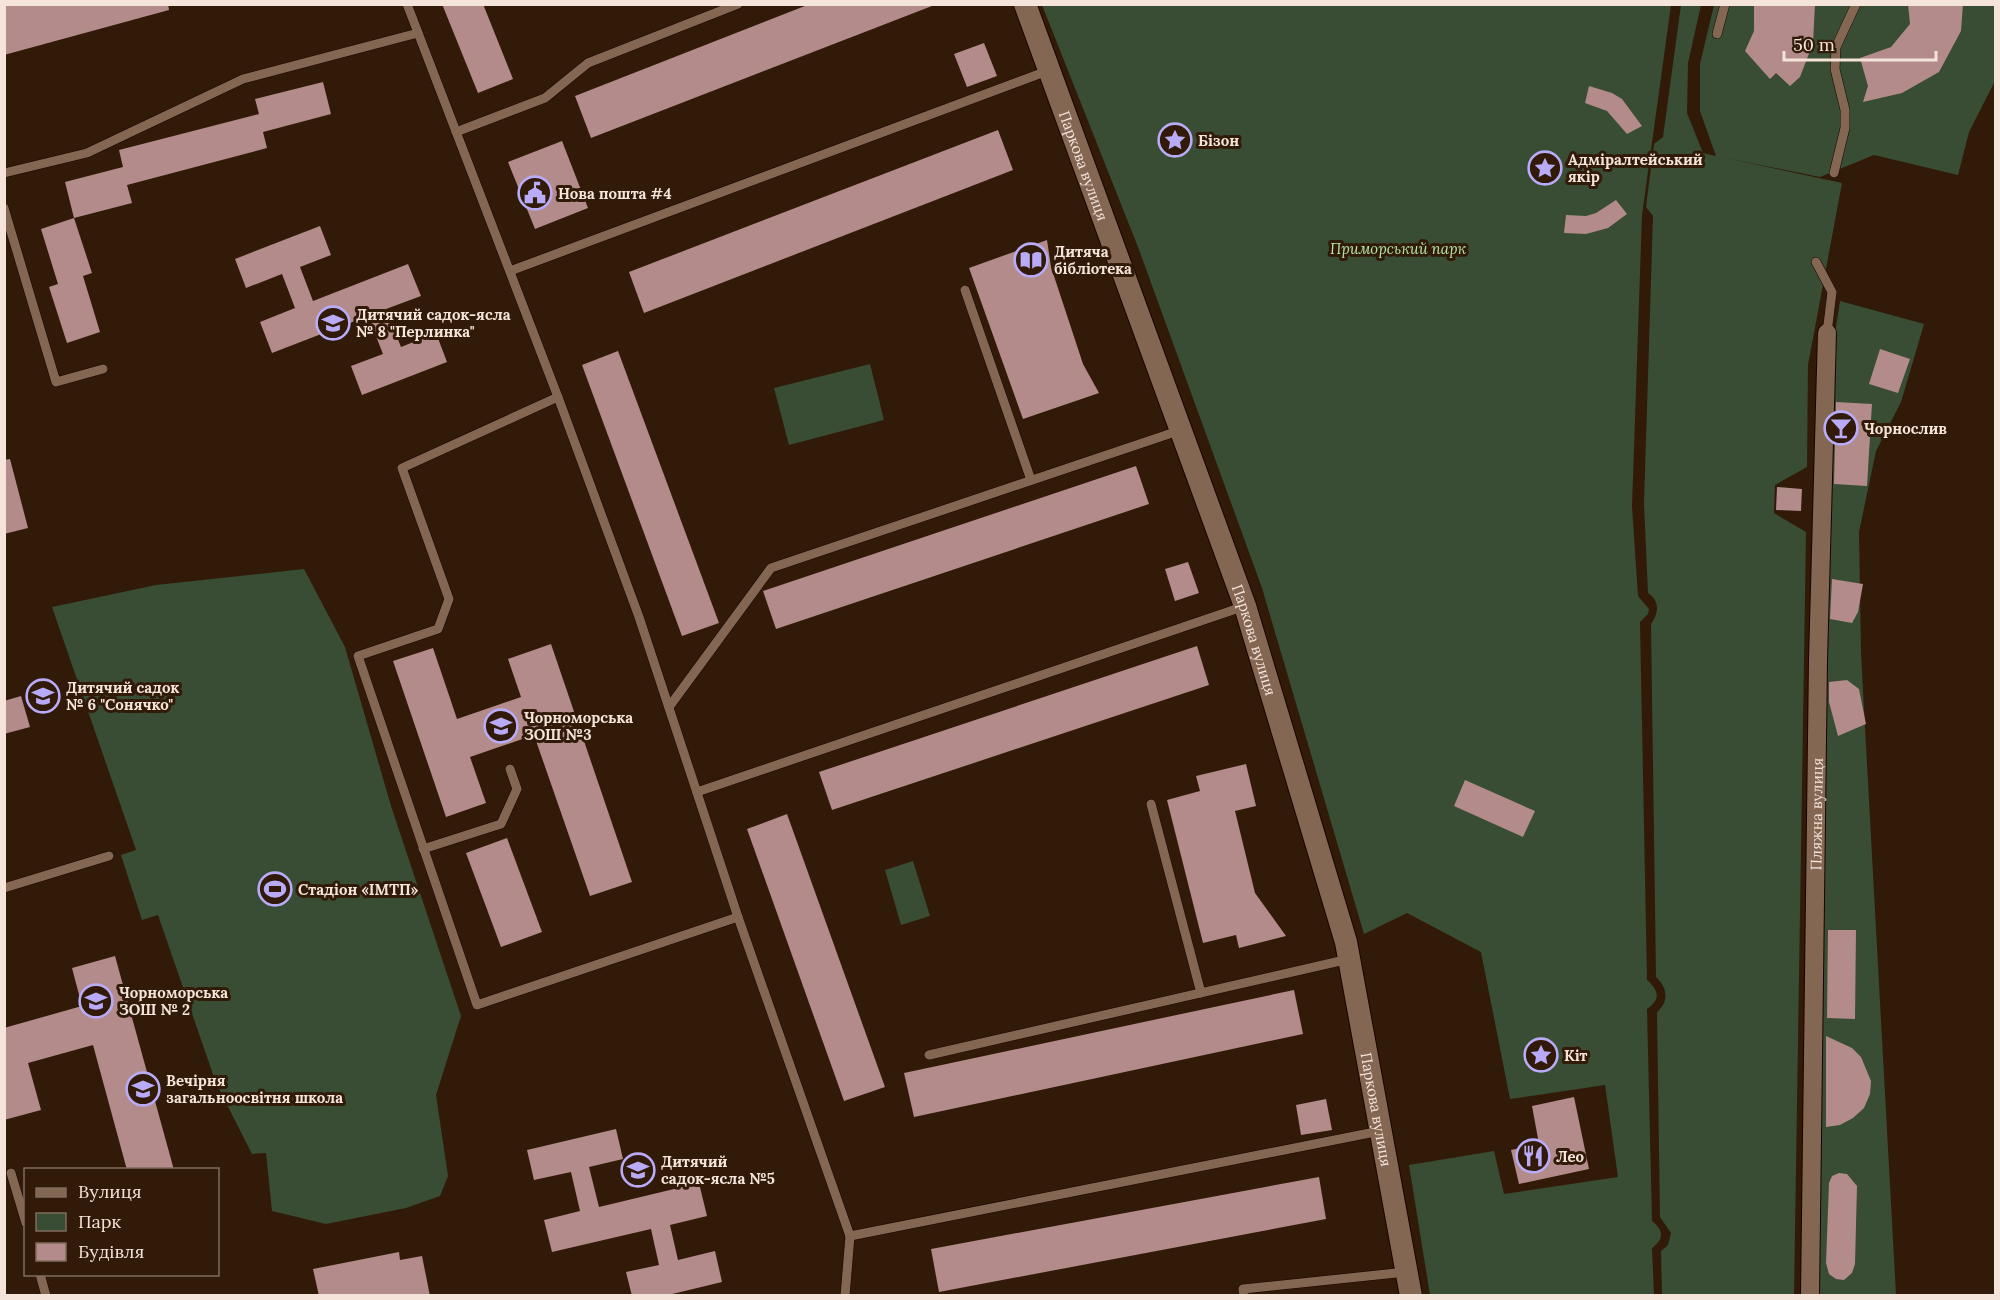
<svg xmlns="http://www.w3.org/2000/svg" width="2000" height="1300" font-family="Lora,serif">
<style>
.green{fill:#384d33}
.building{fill:#b28b8a}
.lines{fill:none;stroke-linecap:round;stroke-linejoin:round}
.service-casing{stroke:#190400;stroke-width:10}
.minor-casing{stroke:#190400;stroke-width:20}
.tertiary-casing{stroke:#190400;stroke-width:24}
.service{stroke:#846753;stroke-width:9}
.minor{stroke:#846753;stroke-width:18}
.tertiary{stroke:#846753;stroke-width:22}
.labels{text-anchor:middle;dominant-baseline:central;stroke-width:6;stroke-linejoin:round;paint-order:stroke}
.poi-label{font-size:15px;font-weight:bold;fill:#f5e4d9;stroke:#321a08;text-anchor:start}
.street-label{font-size:15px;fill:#f5e4d9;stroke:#321a08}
.park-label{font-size:15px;font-style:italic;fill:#b1e4a7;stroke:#321a08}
</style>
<rect width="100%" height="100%" fill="#321a08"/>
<g class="green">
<path d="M 1042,5 L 1671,5 L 1642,215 L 1632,506 L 1638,596 L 1649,609 L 1648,614 L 1640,622 L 1647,980 C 1659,991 1661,999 1647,1009 L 1652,1221 C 1663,1230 1665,1238 1652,1248 L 1654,1295 L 1430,1295 L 1409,1165 L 1494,1151 L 1504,1194 L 1618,1177 L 1605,1085 L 1510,1099 L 1481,952 L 1407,913 L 1364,934 L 1262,588 L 1138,247 Z"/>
<path d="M 1681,5 L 1701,5 L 1688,63 L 1687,113 L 1703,153 L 1716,156 L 1700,111 L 1700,64 L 1714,5 L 1995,5 L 1995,81 L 1969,132 L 1958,175 L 1874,155 L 1820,177 L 1726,158 L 1842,183 L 1808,365 L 1807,467 L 1775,485 L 1774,513 L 1806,532 L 1794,1295 L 1662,1295 L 1661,1251 L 1668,1245 L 1671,1233 L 1660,1217 L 1657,1012 C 1669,1002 1668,988 1656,977 L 1651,624 C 1659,613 1660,601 1648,593 L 1644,504 L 1653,216 L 1646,207 L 1654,144 L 1663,137 Z"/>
<path d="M 1840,301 L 1924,324 L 1901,402 L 1876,451 L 1859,532 L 1861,654 L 1896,1295 L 1816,1296 L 1825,654 L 1835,334 Z"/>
<path d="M 870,364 L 884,420 L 789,445 L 774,388 Z"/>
<path d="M 304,569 L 345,647 L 391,806 L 461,1016 L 436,1095 L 448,1176 L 440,1196 L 406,1208 L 326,1224 L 272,1211 L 266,1153 L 252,1154 L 216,1083 L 158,915 L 142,920 L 121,855 L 136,850 L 52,607 L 156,585 Z"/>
<path d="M 913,861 L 930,916 L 901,925 L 885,870 Z"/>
</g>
<g class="building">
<path d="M 4,4 L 168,4 L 169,10 L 4,55 Z"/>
<path d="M 442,4 L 483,4 L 513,79 L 478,93 Z"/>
<path d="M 810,4 L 932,6 L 591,138 L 575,96 Z"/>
<path d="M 1754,4 L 1815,4 L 1813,43 L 1800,77 L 1790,86 L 1776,73 L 1770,79 L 1745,51 L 1754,31 Z"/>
<path d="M 1908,4 L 1963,4 L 1961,31 L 1939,72 L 1902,93 L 1863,102 L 1868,86 L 1860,58 L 1891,47 L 1910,24 Z"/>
<path d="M 984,43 L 997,76 L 967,87 L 954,54 Z"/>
<path d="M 323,82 L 331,114 L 263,132 L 267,148 L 127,185 L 132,203 L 74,218 L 65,182 L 123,167 L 119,150 L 259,114 L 255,99 Z"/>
<path d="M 1589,86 L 1612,93 L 1622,99 L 1642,126 L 1627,134 L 1607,111 L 1585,103 Z"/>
<path d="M 998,130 L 1013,170 L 644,313 L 629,272 Z"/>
<path d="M 562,141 L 588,208 L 535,229 L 508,162 Z"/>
<path d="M 1616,200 L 1627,214 L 1608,228 L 1586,234 L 1564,233 L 1566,215 L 1586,216 L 1596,213 Z"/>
<path d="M 74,218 L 92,273 L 83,276 L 100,332 L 67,343 L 49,287 L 58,284 L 41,229 Z"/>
<path d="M 320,226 L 331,255 L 300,267 L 313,301 L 408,264 L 421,296 L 386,309 L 401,347 L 436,333 L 447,362 L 362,395 L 351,366 L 383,354 L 368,316 L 272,353 L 260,322 L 295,308 L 282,274 L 246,288 L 235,259 Z"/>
<path d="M 1047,240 L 1051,267 L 1083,364 L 1099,393 L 1023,419 L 969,268 Z"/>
<path d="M 1880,349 L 1910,359 L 1898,393 L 1869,384 Z"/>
<path d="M 618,351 L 719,623 L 682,636 L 582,365 Z"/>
<path d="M 1836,402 L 1872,404 L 1867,486 L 1834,484 Z"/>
<path d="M 10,459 L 28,528 L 4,534 L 4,460 Z"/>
<path d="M 1136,466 L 1149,504 L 776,629 L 763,591 Z"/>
<path d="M 1777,487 L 1802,489 L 1801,511 L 1776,510 Z"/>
<path d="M 1188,562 L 1199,593 L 1175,601 L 1165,569 Z"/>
<path d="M 1832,579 L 1863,584 L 1858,612 L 1852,623 L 1830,619 Z"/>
<path d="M 551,644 L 632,882 L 590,896 L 534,735 L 470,757 L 486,803 L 446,817 L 393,661 L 433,648 L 457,719 L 521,697 L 508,659 Z"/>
<path d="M 1197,646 L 1209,685 L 832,810 L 819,772 Z"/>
<path d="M 1847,680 L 1859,689 L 1866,724 L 1838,736 L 1829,702 L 1829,682 Z"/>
<path d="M 21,696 L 30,727 L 4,734 L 4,701 Z"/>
<path d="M 1246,764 L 1256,806 L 1235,811 L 1255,893 L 1286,936 L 1239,948 L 1236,935 L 1203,943 L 1167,800 L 1200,791 L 1196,776 Z"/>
<path d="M 1465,780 L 1535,811 L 1523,837 L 1454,806 Z"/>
<path d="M 787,814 L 885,1087 L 844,1101 L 747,829 Z"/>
<path d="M 507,838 L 542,932 L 501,947 L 466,853 Z"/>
<path d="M 1828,930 L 1856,930 L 1855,1019 L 1827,1018 Z"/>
<path d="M 115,956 L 174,1170 L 127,1170 L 93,1045 L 28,1063 L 41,1110 L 4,1120 L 4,1028 L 82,1006 L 72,968 Z"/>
<path d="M 1294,990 L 1303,1034 L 914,1117 L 904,1073 Z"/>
<path d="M 1826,1036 L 1852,1048 L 1861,1057 L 1871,1081 L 1870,1094 L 1864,1108 L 1853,1118 L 1840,1125 L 1826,1127 Z"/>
<path d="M 1574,1097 L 1589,1169 L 1519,1184 L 1511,1150 L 1539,1144 L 1532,1106 Z"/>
<path d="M 1326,1099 L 1332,1130 L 1301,1135 L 1296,1105 Z"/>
<path d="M 616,1129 L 623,1159 L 589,1167 L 599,1207 L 699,1183 L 707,1216 L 670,1225 L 678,1260 L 715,1251 L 722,1282 L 664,1296 L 632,1296 L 626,1272 L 659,1265 L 651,1229 L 552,1252 L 544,1220 L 580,1211 L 571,1172 L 534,1180 L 527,1150 Z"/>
<path d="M 1839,1173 L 1847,1174 L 1857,1186 L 1855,1264 L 1852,1273 L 1844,1280 L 1836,1279 L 1829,1274 L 1826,1263 L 1829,1183 L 1832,1176 Z"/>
<path d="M 1319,1177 L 1326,1219 L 939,1292 L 931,1249 Z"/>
<path d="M 399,1252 L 400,1260 L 422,1256 L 430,1296 L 319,1296 L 313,1269 Z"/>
</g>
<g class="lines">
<g class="service-casing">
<g id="service">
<path d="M 407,4 L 558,397 L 639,617 L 738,917 L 850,1236 L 845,1296"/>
<path d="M 1717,34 L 1725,4"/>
<path d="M 456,132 L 545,98 L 588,63 L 738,4"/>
<path d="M 4,173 L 87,153 L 243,79 L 418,33"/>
<path d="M 1834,173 L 1845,128 L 1845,110 L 1835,69 L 1836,47 L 1856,4"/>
<path d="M 4,208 L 56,382 L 103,369"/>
<path d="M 1816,262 L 1832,292 L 1827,333"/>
<path d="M 510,271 L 1050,70"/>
<path d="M 965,290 L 1031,480"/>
<path d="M 558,397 L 402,468 L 449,599 L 438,629 L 358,656 L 477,1005 L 738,917"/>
<path d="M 669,707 L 771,568 L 1181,430"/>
<path d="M 697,792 L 1245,606"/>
<path d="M 1151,804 L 1201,993"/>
<path d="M 423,849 L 501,824 L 517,789 L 510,769"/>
<path d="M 4,888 L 109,856"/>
<path d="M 929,1055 L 1349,959"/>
<path d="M 11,1173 L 26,1223"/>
<path d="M 850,1236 L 1380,1131"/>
<path d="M 40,1274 L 46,1296"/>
<path d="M 1244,1296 L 1243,1289 L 1406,1272"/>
</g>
</g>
<g class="minor-casing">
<g id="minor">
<path id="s1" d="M 1810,1296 L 1818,660 L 1827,333"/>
</g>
</g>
<g class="tertiary-casing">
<g id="tertiary">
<path id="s2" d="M 1025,4 L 1245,606 L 1346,942 L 1411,1296"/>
</g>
</g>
<use href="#service" class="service"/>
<use href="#minor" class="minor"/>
<use href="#tertiary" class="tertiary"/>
</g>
<defs>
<g id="sight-ring" transform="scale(1.725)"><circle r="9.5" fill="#321a08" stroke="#b8abf7" stroke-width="1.5"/><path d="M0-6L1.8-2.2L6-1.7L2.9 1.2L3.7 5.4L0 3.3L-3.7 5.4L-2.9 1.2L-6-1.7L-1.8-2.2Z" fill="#b8abf7"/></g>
<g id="civic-ring" transform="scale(1.725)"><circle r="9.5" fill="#321a08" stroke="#b8abf7" stroke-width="1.5"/><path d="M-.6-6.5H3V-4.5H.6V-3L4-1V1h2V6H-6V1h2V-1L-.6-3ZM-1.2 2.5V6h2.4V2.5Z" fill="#b8abf7"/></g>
<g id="library-ring" transform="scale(1.725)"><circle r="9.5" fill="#321a08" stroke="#b8abf7" stroke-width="1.5"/><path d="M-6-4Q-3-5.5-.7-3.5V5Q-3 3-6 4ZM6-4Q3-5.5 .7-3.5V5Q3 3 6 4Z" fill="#b8abf7"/></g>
<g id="school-ring" transform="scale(1.725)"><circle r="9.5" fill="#321a08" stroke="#b8abf7" stroke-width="1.5"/><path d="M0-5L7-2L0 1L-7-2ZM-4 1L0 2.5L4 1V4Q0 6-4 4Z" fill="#b8abf7"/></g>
<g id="bar-ring" transform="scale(1.725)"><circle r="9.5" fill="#321a08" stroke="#b8abf7" stroke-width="1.5"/><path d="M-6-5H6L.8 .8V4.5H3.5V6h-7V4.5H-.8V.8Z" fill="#b8abf7"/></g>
<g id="stadium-ring" transform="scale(1.725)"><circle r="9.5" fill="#321a08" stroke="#b8abf7" stroke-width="1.5"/><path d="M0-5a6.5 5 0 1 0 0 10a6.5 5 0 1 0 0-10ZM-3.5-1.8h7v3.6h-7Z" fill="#b8abf7"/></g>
<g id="restaurant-ring" transform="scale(1.725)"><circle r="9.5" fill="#321a08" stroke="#b8abf7" stroke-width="1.5"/><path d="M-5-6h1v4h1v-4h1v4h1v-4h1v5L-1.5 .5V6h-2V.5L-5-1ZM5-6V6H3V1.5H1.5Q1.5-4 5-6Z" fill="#b8abf7"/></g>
</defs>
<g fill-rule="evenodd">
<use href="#sight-ring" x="1175" y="140"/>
<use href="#sight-ring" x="1545" y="168"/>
<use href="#civic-ring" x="535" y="193"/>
<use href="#library-ring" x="1031" y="260"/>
<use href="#school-ring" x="333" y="323"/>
<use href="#bar-ring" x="1841" y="428"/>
<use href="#school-ring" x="43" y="696"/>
<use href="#school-ring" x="501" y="726"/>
<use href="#stadium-ring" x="275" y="889"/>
<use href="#school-ring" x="96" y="1001"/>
<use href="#sight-ring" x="1541" y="1055"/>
<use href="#school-ring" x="143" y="1089"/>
<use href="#restaurant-ring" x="1533" y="1156"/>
<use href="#school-ring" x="638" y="1170"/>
</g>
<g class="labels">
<g class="poi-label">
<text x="1198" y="140">Бізон</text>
<text x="1568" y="159">Адміралтейський<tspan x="1568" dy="17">якір</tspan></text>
<text x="558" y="193">Нова пошта #4</text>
<text x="1054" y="251">Дитяча<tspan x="1054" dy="17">бібліотека</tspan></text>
<text x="356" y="314">Дитячий садок-ясла<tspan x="356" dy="17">№ 8 "Перлинка"</tspan></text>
<text x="1864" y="428">Чорнослив</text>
<text x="66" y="687">Дитячий садок<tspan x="66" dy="17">№ 6 "Сонячко"</tspan></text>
<text x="524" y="717">Чорноморська<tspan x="524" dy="17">ЗОШ №3</tspan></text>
<text x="298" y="889">Стадіон «ІМТП»</text>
<text x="119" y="992">Чорноморська<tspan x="119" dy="17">ЗОШ № 2</tspan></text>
<text x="1564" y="1055">Кіт</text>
<text x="166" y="1080">Вечірня<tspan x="166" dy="17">загальноосвітня школа</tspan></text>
<text x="1556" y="1156">Лео</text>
<text x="661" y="1161">Дитячий<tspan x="661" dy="17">садок-ясла №5</tspan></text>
</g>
<g class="street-label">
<text stroke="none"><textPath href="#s2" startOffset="172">Паркова вулиця</textPath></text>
<text stroke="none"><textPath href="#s2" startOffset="676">Паркова вулиця</textPath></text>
<text stroke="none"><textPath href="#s1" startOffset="482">Пляжна вулиця</textPath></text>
<text stroke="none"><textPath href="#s2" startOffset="1162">Паркова вулиця</textPath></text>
</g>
<g class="park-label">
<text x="1398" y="248">Приморський парк</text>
</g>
</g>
<rect width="2000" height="1300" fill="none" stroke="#f5e4d9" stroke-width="12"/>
<rect x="24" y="1168" width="195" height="108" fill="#321a08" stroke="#806b5c" stroke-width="1.5"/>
<rect x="36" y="1188" width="30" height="9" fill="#846753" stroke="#806b5c" stroke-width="1.5"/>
<text x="78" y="1198" font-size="18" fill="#f5e4d9">Вулиця</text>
<rect x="36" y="1213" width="30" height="18" fill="#384d33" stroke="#806b5c" stroke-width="1.5"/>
<text x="78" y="1228" font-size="18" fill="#f5e4d9">Парк</text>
<rect x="36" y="1243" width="30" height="18" fill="#b28b8a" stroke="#806b5c" stroke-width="1.5"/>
<text x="78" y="1258" font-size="18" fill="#f5e4d9">Будівля</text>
<path d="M1784 51v9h152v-9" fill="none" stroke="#f5e4d9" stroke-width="3"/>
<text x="1793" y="51" font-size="18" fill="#f5e4d9" stroke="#321a08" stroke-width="4.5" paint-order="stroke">50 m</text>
</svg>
